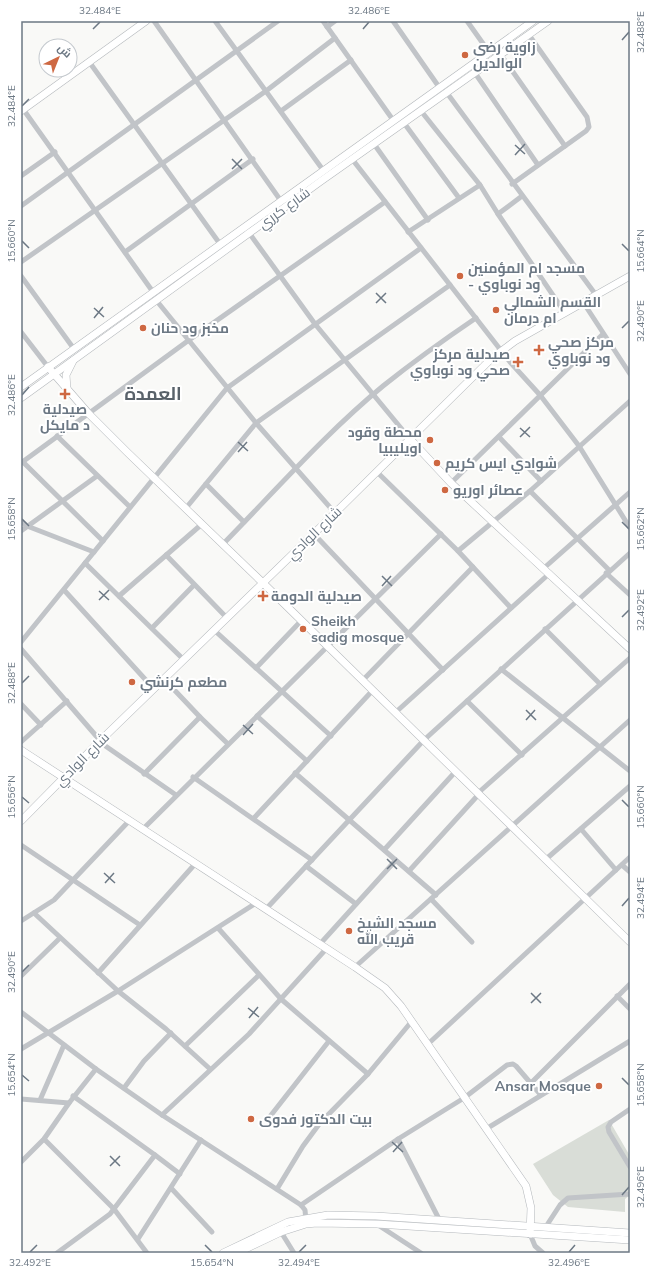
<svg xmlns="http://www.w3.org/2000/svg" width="651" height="1274" font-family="Mulish,Cairo,sans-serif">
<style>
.green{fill:#d9ddd7}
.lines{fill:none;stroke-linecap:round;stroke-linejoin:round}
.secondary-casing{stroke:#b4b8bc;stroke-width:8}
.street{stroke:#c1c4c8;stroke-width:5}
.secondary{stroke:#fff;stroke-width:7}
.ticks{fill:none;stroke:#6c7884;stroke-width:1.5}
.poi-dot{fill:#ce6842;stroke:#fff;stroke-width:1.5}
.labels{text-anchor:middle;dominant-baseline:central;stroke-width:4;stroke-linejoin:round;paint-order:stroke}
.poi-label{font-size:14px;font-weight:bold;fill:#6c7884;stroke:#fff;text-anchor:start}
.street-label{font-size:14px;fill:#6c7884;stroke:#fff}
.district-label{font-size:18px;font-weight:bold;fill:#59626a;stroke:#fff}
.neatline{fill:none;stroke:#6c7884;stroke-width:1.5}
.ticks-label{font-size:10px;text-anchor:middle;fill:#6c7884}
</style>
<rect width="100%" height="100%" fill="#f9f9f7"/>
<path class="green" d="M 609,1120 L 630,1156 L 630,1195 L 625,1199 L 625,1212 L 568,1207 L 553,1195 L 533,1164 Z"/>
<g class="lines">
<g class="secondary-casing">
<g id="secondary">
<path d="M 21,111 L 146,21"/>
<path d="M 48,367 L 89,414 L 127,452 L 263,583 L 630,942"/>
<path d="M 21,387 L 533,21"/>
<path d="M 67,389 L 66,375 L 73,361"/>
<path d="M 21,398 L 321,181 L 548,21"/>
<path d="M 410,439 L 451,483 L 630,649"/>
<path d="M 21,750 L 355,967 L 385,988 L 401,1006 L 526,1186 L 531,1208 L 530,1234"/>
<path d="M 21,821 L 101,740 L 335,513 L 491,359 L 515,341 L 630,276"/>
<path d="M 223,1253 L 288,1222 L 328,1215 L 376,1216 L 630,1233"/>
<path d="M 237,1253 L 281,1232 L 306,1224 L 317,1223 L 377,1224 L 630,1240"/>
</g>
</g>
<g class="street">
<path d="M 154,21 L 281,201"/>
<path d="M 215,21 L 323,170"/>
<path d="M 323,21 L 393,120"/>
<path d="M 393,21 L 439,87"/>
<path d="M 467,21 L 489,52"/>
<path d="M 327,27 L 335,21"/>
<path d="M 501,55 L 565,146"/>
<path d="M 90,63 L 220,244"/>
<path d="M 475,73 L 538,165"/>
<path d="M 447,93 L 596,295"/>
<path d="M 23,109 L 153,292"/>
<path d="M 281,111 L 351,60"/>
<path d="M 421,111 L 480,185"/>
<path d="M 404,123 L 459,198"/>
<path d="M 374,144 L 428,220"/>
<path d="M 352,159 L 510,362 L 540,395 L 579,446 L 630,528"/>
<path d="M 21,176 L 55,152"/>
<path d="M 512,184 L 586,131 L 589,127 L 587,117 L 529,35"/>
<path d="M 21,206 L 278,21"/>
<path d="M 498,214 L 522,196"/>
<path d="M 247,230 L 315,324 L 410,439"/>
<path d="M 408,232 L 480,185 L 498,214 L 565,313"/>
<path d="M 125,252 L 253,159"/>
<path d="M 21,262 L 266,91 L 335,38"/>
<path d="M 21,276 L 74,349"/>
<path d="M 156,300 L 256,423 L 335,513"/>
<path d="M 583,302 L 630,374"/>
<path d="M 21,332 L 48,367"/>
<path d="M 57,436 L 130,507"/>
<path d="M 499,437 L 541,481"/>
<path d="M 23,462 L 103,541"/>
<path d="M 21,463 L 189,340 L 385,202"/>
<path d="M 377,472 L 458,551 L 530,491 L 630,401"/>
<path d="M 451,483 L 603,334"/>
<path d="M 206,484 L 244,522"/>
<path d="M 530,491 L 609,570"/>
<path d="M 186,508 L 256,423 L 450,285"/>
<path d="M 21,521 L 27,526 L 94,552"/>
<path d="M 21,531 L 97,476"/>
<path d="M 313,533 L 443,670"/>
<path d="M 223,544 C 274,492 327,432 383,386 C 413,362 445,339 476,318"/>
<path d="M 458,551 L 511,608"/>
<path d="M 166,555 L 227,618"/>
<path d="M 85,563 L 184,660"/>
<path d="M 544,568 L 630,492"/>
<path d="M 606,573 L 630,595"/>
<path d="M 64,590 L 154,689"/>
<path d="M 119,596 L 202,524"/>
<path d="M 152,628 L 194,585"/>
<path d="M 545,629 L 600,684"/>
<path d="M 214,630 L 331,736"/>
<path d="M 21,642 L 227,388 L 421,248"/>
<path d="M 21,649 L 104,745 L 176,795"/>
<path d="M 256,668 L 301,621"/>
<path d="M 501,669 L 630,771"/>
<path d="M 164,679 L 200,717 L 228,744"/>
<path d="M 363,680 L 473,567"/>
<path d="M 467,701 L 522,755"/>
<path d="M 21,704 L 41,725"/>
<path d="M 396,712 L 550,573"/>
<path d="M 257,716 L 307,761"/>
<path d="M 21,742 L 67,701"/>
<path d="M 295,773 L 436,895"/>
<path d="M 144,774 L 200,717"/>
<path d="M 193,777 L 312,860"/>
<path d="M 478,793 L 630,658"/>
<path d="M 254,818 L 373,690"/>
<path d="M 581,829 L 616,870"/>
<path d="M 142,830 L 441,534"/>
<path d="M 21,845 L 140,925"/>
<path d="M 384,850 L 456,771"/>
<path d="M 545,860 L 630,786"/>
<path d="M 622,865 L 630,872"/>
<path d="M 306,866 L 356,904"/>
<path d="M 409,871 L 479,794"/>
<path d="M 431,899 L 472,942"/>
<path d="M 266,909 L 424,740 L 630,553"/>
<path d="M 34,913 L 118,991 L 166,1029 L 210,1069"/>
<path d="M 21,921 L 54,900 L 129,821"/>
<path d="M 218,928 L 281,999 L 368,1074"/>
<path d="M 320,944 L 396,860"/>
<path d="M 355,967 L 630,720"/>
<path d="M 98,973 L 195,864"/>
<path d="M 21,976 L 60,938"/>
<path d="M 617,996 L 630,1009"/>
<path d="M 21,1012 L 96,1069 L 162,1115 L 301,1205 L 305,1210 L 306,1221"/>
<path d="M 428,1044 L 630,857"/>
<path d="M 185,1046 L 259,975"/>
<path d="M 21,1049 L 118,991 L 256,903"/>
<path d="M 531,1083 L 630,984"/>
<path d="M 124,1088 L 144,1061 L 171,1033"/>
<path d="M 21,1099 L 69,1103 L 96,1069"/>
<path d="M 40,1100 L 64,1045"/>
<path d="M 630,1109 L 611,1122 L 608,1127 L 609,1132 L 630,1167"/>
<path d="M 162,1115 L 249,1034 L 327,948"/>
<path d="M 268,1119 L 329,1041"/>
<path d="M 486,1129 L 630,1041"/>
<path d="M 44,1139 L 114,1209 L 147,1253"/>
<path d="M 398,1139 L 440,1221"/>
<path d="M 155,1155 L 180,1174"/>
<path d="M 21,1162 L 44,1139 L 69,1103"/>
<path d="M 171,1188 L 212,1232"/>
<path d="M 277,1189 L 303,1146 L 320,1123 L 368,1074 L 412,1021"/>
<path d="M 301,1205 L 398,1139 L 464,1098 L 507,1065 L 513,1064 L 516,1066 L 540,1094"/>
<path d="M 378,1225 L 421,1253"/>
<path d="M 545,1228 L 560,1205 L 568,1198 L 630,1194"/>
<path d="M 281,1232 L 294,1253"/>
<path d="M 530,1234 L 535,1246 L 543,1253"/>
<path d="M 138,1239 L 201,1140"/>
<path d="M 57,1253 L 110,1214 L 155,1155 L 73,1096"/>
</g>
<use href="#secondary" class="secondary"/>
</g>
<path class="ticks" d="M 93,29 L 100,22M 363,29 L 369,22M 622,40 L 629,32M 22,106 L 29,99M 515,145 L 525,154M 515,155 L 525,144M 232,159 L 242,169M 232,169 L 242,159M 22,241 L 29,248M 622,244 L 629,251M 376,293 L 386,303M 376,303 L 386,293M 94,308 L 104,317M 94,318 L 103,307M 622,328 L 629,321M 22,395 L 29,387M 520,428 L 530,437M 520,437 L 530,427M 238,442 L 248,451M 238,452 L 247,442M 22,519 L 29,526M 622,522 L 629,529M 382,576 L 392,586M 382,586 L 391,576M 99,591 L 109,600M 99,600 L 109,590M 622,617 L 629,610M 22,683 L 29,676M 526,710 L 536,720M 526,720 L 535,710M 243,725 L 253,734M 243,735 L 253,724M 22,797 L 29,803M 622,800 L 629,807M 387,859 L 397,869M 387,869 L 397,859M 104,873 L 115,883M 105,883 L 114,873M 622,906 L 629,898M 22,972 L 29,965M 531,993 L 541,1003M 531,1003 L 541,993M 248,1008 L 259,1017M 249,1018 L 258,1007M 22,1075 L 29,1081M 622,1078 L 629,1085M 392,1142 L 403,1152M 393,1152 L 402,1142M 110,1156 L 120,1166M 110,1166 L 120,1156M 622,1195 L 629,1187M 205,1245 L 212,1252M 30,1252 L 37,1245M 299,1252 L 306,1245M 569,1252 L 575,1245"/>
<g class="poi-dot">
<circle cx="465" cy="55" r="4"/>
<circle cx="460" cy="276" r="4"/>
<circle cx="496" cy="310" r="4"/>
<circle cx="143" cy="328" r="4"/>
<path d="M537 344h4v4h4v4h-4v4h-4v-4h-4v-4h4z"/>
<path d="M516 356h4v4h4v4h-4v4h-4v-4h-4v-4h4z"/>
<path d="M63 388h4v4h4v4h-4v4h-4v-4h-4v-4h4z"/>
<circle cx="430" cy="440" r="4"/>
<circle cx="437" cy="463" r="4"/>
<circle cx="445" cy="490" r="4"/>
<path d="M261 590h4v4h4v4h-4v4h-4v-4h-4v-4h4z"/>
<circle cx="303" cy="629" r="4"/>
<circle cx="132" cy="682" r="4"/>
<circle cx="349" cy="931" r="4"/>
<circle cx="599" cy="1086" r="4"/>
<circle cx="251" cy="1119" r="4"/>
</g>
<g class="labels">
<g class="poi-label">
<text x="473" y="47">زاوية رضى<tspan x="473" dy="16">الوالدين</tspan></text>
<text x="468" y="268">مسجد ام المؤمنين<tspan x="468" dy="16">- ود نوباوي</tspan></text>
<text x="504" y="302">القسم الشمالي<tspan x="504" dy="16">ام درمان</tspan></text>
<text x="151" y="328">مخبز ود حنان</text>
<text x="548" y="342">مركز صحي<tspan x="548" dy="16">ود نوباوي</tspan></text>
<text x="510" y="354" text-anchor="end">صيدلية مركز<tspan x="510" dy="16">صحي ود نوباوي</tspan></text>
<text x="65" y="409" text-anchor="middle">صيدلية<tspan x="65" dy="16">د مايكل</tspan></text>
<text x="422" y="432" text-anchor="end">محطة وقود<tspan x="422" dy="16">اويليبيا</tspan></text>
<text x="445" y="463">شوادي ايس كريم</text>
<text x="453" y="490">عصائر اوريو</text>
<text x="271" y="596">صيدلية الدومة</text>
<text x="311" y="621">Sheikh<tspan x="311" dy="16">sadig mosque</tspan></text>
<text x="140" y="682">مطعم كرنشي</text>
<text x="357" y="923">مسجد الشيخ<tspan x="357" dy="16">قريب الله</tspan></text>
<text x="591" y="1086" text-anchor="end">Ansar Mosque</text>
<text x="259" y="1119">بيت الدكتور فدوى</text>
</g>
<g class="street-label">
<text transform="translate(284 208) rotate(-36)">شارع كرري</text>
<text transform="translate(314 533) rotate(-44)">شارع الوادي</text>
<text transform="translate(82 759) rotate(-45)">شارع الوادي</text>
</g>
<g class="district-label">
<text x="153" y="393">العمدة</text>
</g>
</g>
<rect width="651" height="1274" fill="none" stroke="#ffffff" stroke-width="44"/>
<g transform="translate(58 58) rotate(43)"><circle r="19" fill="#ffffff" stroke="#c4c9ce"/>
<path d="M0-3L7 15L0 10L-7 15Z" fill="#ce6842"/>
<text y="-6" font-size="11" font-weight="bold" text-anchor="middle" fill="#6c7884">ش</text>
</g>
<rect x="22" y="22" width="607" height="1230" class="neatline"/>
<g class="ticks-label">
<text x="100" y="14">32.484°E</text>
<text x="369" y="14">32.486°E</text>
<text transform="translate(640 32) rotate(-90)" y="4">32.488°E</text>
<text transform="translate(11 106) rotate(-90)" y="4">32.484°E</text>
<text transform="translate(11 241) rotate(-90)" y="4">15.660°N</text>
<text transform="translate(640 251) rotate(-90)" y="4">15.664°N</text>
<text transform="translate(640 321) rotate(-90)" y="4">32.490°E</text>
<text transform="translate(11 395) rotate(-90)" y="4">32.486°E</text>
<text transform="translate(11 519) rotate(-90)" y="4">15.658°N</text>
<text transform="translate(640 529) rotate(-90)" y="4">15.662°N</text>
<text transform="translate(640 610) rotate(-90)" y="4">32.492°E</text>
<text transform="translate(11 683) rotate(-90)" y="4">32.488°E</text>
<text transform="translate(11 797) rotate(-90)" y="4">15.656°N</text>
<text transform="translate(640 807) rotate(-90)" y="4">15.660°N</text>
<text transform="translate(640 898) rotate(-90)" y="4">32.494°E</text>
<text transform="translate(11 972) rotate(-90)" y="4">32.490°E</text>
<text transform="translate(11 1075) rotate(-90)" y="4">15.654°N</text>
<text transform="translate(640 1085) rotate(-90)" y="4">15.658°N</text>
<text transform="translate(640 1187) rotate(-90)" y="4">32.496°E</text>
<text x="30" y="1266">32.492°E</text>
<text x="212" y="1266">15.654°N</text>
<text x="299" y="1266">32.494°E</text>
<text x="569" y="1266">32.496°E</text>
</g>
</svg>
